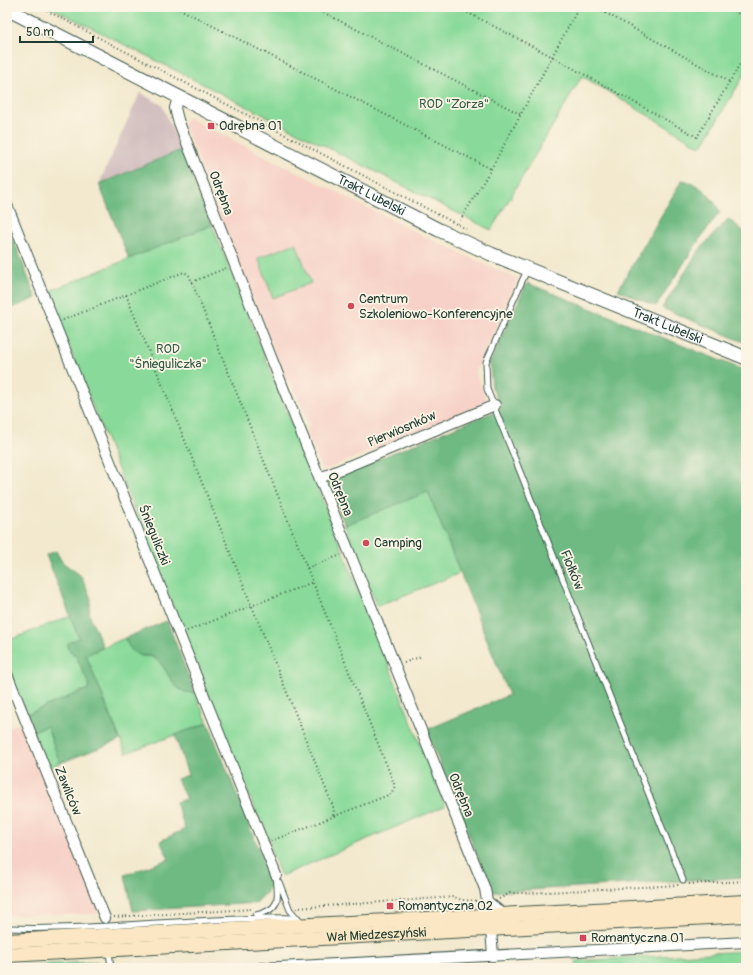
<svg xmlns="http://www.w3.org/2000/svg" width="753" height="975" font-family="Pangolin,sans-serif">
<style>
.built{fill:#f7d1c7}
.industrial{fill:#d2bfc0}
.green{fill:#89da9a;stroke:#548c67}
.forest{fill:#6eba82;stroke:#467c5b}
.lines{fill:none;stroke-linecap:round;stroke-linejoin:round}
.service-casing{stroke:#3f574b;stroke-width:7}
.minor-casing{stroke:#3f574b;stroke-width:12}
.tertiary-casing{stroke:#3f574b;stroke-width:15}
.secondary-casing{stroke:#3f574b;stroke-width:16}
.path{stroke:#3f574b;stroke-width:2;stroke-dasharray:1 3;stroke-linecap:butt}
.service{stroke:#fff;stroke-width:5}
.minor{stroke:#fff;stroke-width:10}
.tertiary{stroke:#fff;stroke-width:13}
.secondary{stroke:#fbe7c3;stroke-width:14}
.poi-dot{fill:#d1495b;stroke:#fcf5e5;stroke-width:1.5}
.labels{text-anchor:middle;dominant-baseline:central;stroke-width:3.5;stroke-linejoin:round;paint-order:stroke}
.park-label{font-size:13px;fill:#345c48;stroke:#fcf5e5}
.poi-label{font-size:13px;fill:#1f3d34;stroke:#fcf5e5;text-anchor:start}
.street-label{font-size:13px;fill:#1f3d34;stroke:#fcf5e5}
</style>
<rect width="100%" height="100%" fill="#fcf5e5"/>
<filter id="ink" filterUnits="userSpaceOnUse"><feTurbulence type="fractalNoise" baseFrequency=".025" numOctaves="2"/><feDisplacementMap in="SourceGraphic" scale="8" xChannelSelector="R" yChannelSelector="G"/><feConvolveMatrix kernelMatrix="1 2 1 2 8 2 1 2 1" color-interpolation-filters="sRGB"/></filter>
<filter id="wash" filterUnits="userSpaceOnUse"><feTurbulence type="fractalNoise" baseFrequency=".012" numOctaves="4" result="noise"/><feDisplacementMap in="SourceGraphic" scale="16" xChannelSelector="R" yChannelSelector="G"/><feGaussianBlur stdDeviation="0.9" result="paint"/><feColorMatrix in="noise" values="0 0 0 0 0 0 0 0 0 0 0 0 0 0 0 0 0 1.4 0 .05"/><feComposite in="paint" operator="in"/></filter>
<g filter="url(#wash)">
<rect width="100%" height="100%" fill="#f2e9ce"/>
<g class="built">
<path d="M 187,117 L 436,242 L 518,279 L 475,372 L 488,403 L 322,471 L 306,431 L 310,426 L 292,383 L 286,381 L 183,123 Z"/>
<path d="M 24,721 L 100,912 L 96,914 L 7,915 L 7,728 Z"/>
</g>
<path class="industrial" d="M 140,93 L 162,105 L 181,150 L 99,184 Z"/>
<g class="green">
<path d="M 50,7 L 746,7 L 746,72 L 701,147 L 582,76 L 491,230 Z"/>
<path d="M 212,225 L 445,806 L 281,876 L 269,846 L 271,843 L 269,838 L 266,837 L 60,325 L 61,321 L 57,317 L 47,292 Z"/>
<path d="M 296,243 L 311,283 L 273,298 L 258,258 Z"/>
<path d="M 428,491 L 460,573 L 377,606 L 345,525 Z"/>
<path d="M 70,616 L 79,638 L 67,645 L 68,649 L 76,656 L 89,684 L 88,689 L 27,714 L 7,665 L 7,641 Z"/>
<path d="M 125,638 C 128,646 133,654 142,656 C 146,656 151,656 154,658 C 171,669 169,693 195,693 L 208,723 L 126,753 L 86,655 Z"/>
<path d="M 47,726 L 60,763 L 48,768 L 33,731 Z"/>
<path d="M 746,951 L 746,968 L 580,968 L 575,961 Z"/>
<path d="M 96,962 L 101,964 L 101,968 L 7,968 L 7,966 Z"/>
</g>
<g class="forest">
<path d="M 181,150 L 212,225 L 129,259 L 99,184 Z"/>
<path d="M 682,180 C 699,183 713,197 720,212 L 699,240 L 656,306 L 618,290 Z"/>
<path d="M 728,219 L 746,233 L 746,343 L 662,308 L 700,249 Z"/>
<path d="M 7,223 L 36,298 L 7,310 Z"/>
<path d="M 527,283 L 746,371 L 746,877 L 494,892 L 490,886 L 426,730 L 509,695 L 428,492 L 345,525 L 326,480 L 501,409 L 492,387 L 490,362 Z"/>
<path d="M 56,551 L 62,562 L 80,575 L 87,589 L 91,599 L 89,614 L 103,647 L 86,655 L 120,740 L 60,763 L 47,726 L 33,731 L 27,714 L 88,689 L 89,684 L 76,656 L 68,649 L 68,643 L 79,638 L 46,555 Z"/>
<path d="M 167,621 L 195,693 C 166,693 172,666 153,657 C 151,656 147,656 144,656 C 133,655 129,648 125,638 Z"/>
<path d="M 208,723 L 261,855 L 271,888 L 256,903 L 133,911 L 125,875 L 169,859 L 160,841 L 185,829 L 176,802 L 186,799 L 177,779 L 188,775 L 175,735 Z"/>
</g>
</g>
<g filter="url(#ink)">
<g class="lines">
<g class="service-casing">
<g id="service">
<path d="M 527,270 L 486,362 L 487,389 L 683,880"/>
<path d="M 279,882 L 290,910 L 298,919"/>
<path d="M 256,915 C 282,909 278,898 276,875"/>
<path d="M 7,928 C 104,931 201,916 298,918"/>
<path d="M 109,951 L 111,968"/>
</g>
</g>
<g class="minor-casing">
<g id="minor">
<path d="M 178,97 L 175,108 L 178,120 L 284,390 L 485,889 L 487,901 L 504,915"/>
<path d="M 7,205 L 276,875"/>
<path d="M 320,478 L 495,405"/>
<path d="M 7,674 L 105,918"/>
<path d="M 486,924 L 491,929 L 493,956"/>
<path d="M 261,968 L 746,942"/>
</g>
</g>
<g class="tertiary-casing">
<g id="tertiary">
<path id="s1" d="M 7,9 L 439,230 L 491,254 L 746,358"/>
</g>
</g>
<g class="secondary-casing">
<g id="secondary">
<path d="M 7,941 L 746,902"/>
<path id="s2" d="M 7,955 L 746,915"/>
</g>
</g>
<g class="path">
<path d="M 40,7 L 466,229"/>
<path d="M 176,7 L 491,169"/>
<path d="M 313,7 L 520,114"/>
<path d="M 457,7 L 551,56 L 697,137 L 746,54"/>
<path d="M 595,7 L 730,82"/>
<path d="M 727,7 L 746,18"/>
<path d="M 458,224 L 491,169 L 579,7"/>
<path d="M 192,282 L 226,268"/>
<path d="M 126,295 L 334,809 L 333,816"/>
<path d="M 63,320 L 184,272 L 189,275 L 395,786 L 391,794 L 271,841"/>
<path d="M 307,568 L 341,555"/>
<path d="M 187,631 L 313,582"/>
<path d="M 404,663 L 422,656"/>
<path d="M 689,884 L 746,881"/>
<path d="M 499,899 L 510,893 L 528,893 L 679,885"/>
<path d="M 296,908 L 454,897 L 462,900 L 477,901"/>
<path d="M 114,917 L 253,909"/>
</g>
<use href="#service" class="service"/>
<use href="#minor" class="minor"/>
<use href="#tertiary" class="tertiary"/>
<use href="#secondary" class="secondary"/>
</g>
</g>
<g class="poi-dot">
<rect x="207" y="122" width="8" height="8" rx="2"/>
<circle cx="351" cy="306" r="4"/>
<circle cx="366" cy="543" r="4"/>
<rect x="386" y="902" width="8" height="8" rx="2"/>
<rect x="579" y="934" width="8" height="8" rx="2"/>
</g>
<g class="labels">
<g class="park-label">
<text x="454" y="104">ROD "Zorza"</text>
<text x="168" y="349">ROD<tspan x="168" dy="15">"Śnieguliczka"</tspan></text>
</g>
<g class="poi-label">
<text x="219" y="126">Odrębna 01</text>
<text x="359" y="299">Centrum<tspan x="359" dy="15">Szkoleniowo-Konferencyjne</tspan></text>
<text x="374" y="543">Camping</text>
<text x="398" y="906">Romantyczna 02</text>
<text x="591" y="938">Romantyczna 01</text>
</g>
<g class="street-label">
<text transform="translate(221 193) rotate(69)">Odrębna</text>
<text stroke="none"><textPath href="#s1" startOffset="409">Trakt Lubelski</textPath></text>
<text stroke="none"><textPath href="#s1" startOffset="733">Trakt Lubelski</textPath></text>
<text transform="translate(402 429) rotate(-23)">Pierwiosnków</text>
<text transform="translate(340 494) rotate(68)">Odrębna</text>
<text transform="translate(154 535) rotate(68)">Śnieguliczki</text>
<text transform="translate(572 570) rotate(68)">Fiołków</text>
<text transform="translate(68 791) rotate(68)">Zawilców</text>
<text transform="translate(461 795) rotate(68)">Odrębna</text>
<text stroke="none"><textPath href="#s2" startOffset="370">Wał Miedzeszyński</textPath></text>
</g>
</g>
<rect width="753" height="975" fill="none" stroke="#fcf5e5" stroke-width="24"/>
<path d="M20 36v6h73v-6" fill="none" stroke="#1f3d34" stroke-width="2"/>
<text x="26" y="36" font-size="12" fill="#1f3d34" stroke="#fcf5e5" stroke-width="3" paint-order="stroke">50 m</text>
</svg>
